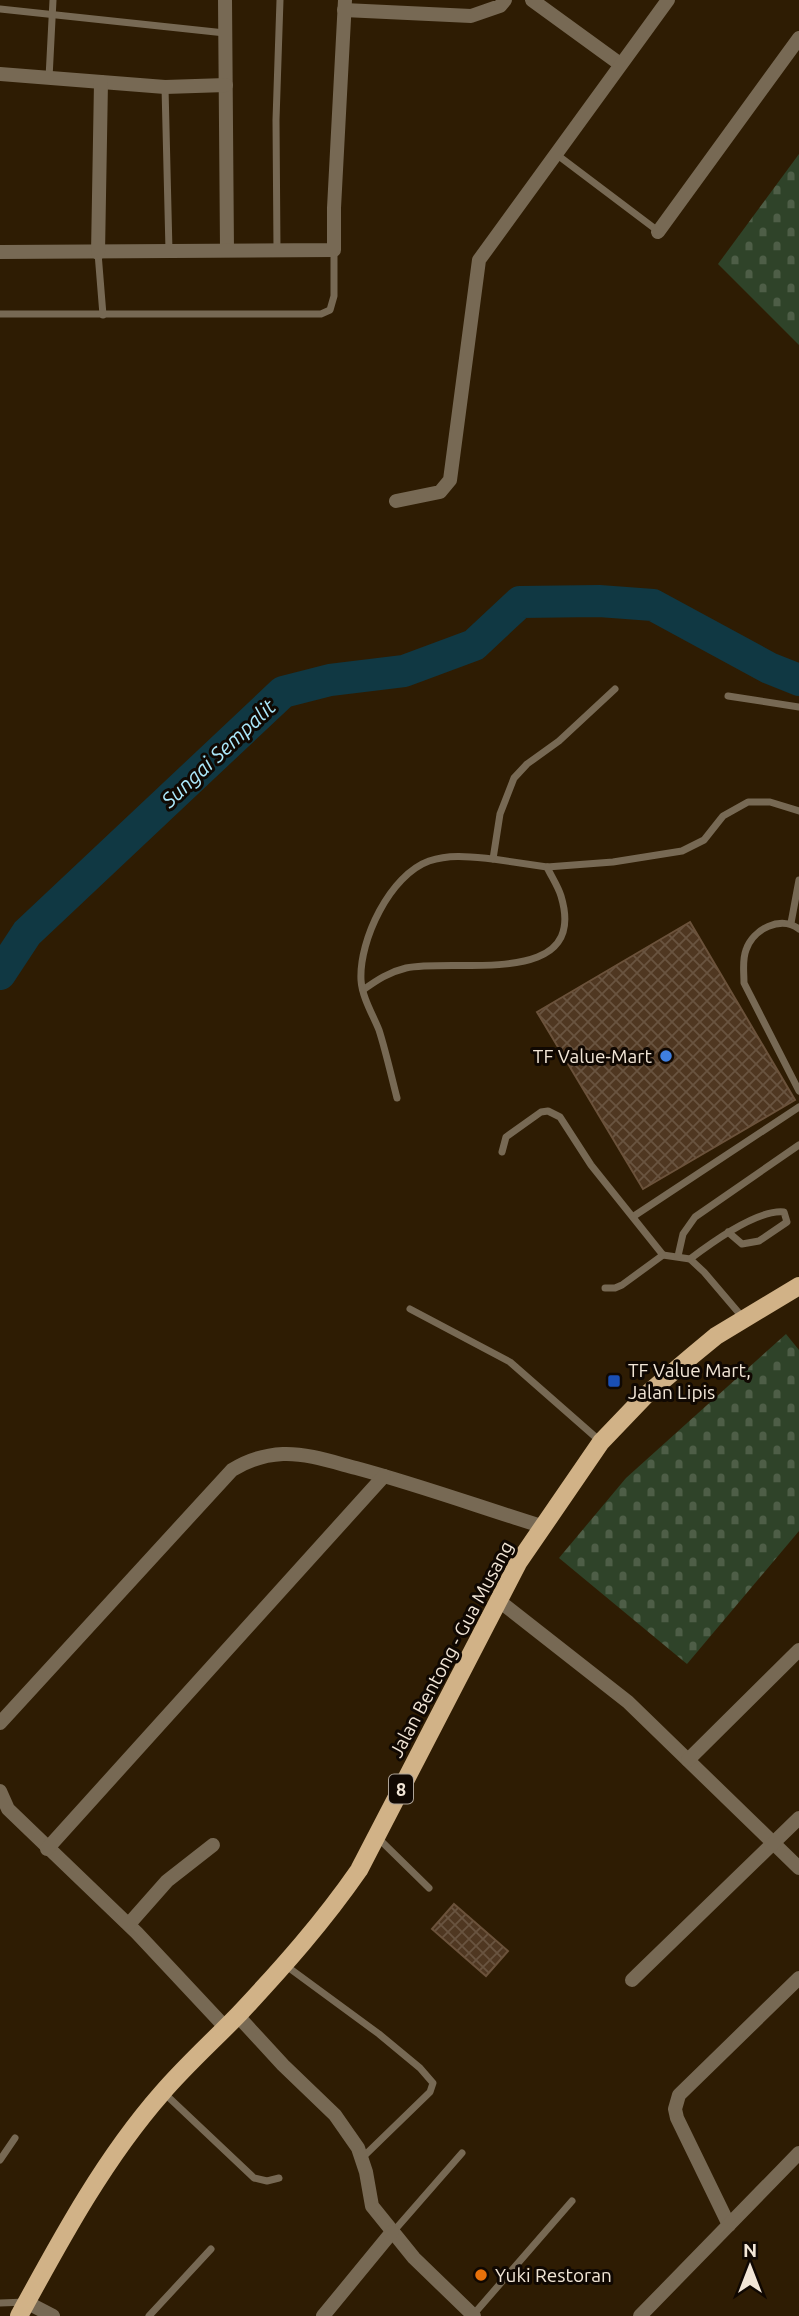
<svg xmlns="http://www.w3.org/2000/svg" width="799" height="2316" font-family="Ubuntu,sans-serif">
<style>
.cemetery{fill:url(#cemetery-stones)}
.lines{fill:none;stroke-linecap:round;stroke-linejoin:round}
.river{stroke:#103843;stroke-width:32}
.building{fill:url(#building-cross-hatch);stroke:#6b523b;stroke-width:2}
.service{stroke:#776954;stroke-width:7}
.minor{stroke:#776954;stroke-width:14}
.primary{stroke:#d1b287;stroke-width:18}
.shop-dot{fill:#3f7fe0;stroke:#100802;stroke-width:2.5}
.transit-dot{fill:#1a4fb4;stroke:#100802;stroke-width:2.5}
.food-dot{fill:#e8710a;stroke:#100802;stroke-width:2.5}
.labels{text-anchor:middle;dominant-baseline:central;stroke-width:6;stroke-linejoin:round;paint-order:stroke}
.shield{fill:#100802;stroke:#aea397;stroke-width:2}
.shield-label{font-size:18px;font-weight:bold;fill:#f2e6d7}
.poi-label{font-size:19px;fill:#f2e6d7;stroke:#100802;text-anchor:start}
.street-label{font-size:19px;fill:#f2e6d7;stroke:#100802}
.water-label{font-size:21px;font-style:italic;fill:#abe7fa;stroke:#100802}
</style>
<defs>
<pattern id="cemetery-stones" width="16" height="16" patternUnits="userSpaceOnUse" patternTransform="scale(1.75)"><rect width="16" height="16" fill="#2f4329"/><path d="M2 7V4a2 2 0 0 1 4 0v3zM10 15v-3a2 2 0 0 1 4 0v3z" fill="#4e5e47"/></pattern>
<pattern id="building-cross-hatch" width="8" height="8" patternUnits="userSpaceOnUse" patternTransform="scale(1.75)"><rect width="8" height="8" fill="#4f3721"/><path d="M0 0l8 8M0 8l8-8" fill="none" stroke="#695440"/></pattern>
</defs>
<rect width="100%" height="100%" fill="#2e1c03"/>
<g class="cemetery">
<path d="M 799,154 L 799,345 L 718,264 Z"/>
<path d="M 786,1334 L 799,1350 L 799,1531 L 687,1664 L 559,1558 L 626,1478 Z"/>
</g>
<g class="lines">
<path class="river" d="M 0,974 L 27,933 L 283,692 L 330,680 L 404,671 L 474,645 L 520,602 L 599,601 L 653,605 L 769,668 L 799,680"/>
</g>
<g class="building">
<path d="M 690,922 L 795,1100 L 643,1189 L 537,1012 Z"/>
<path d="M 454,1904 L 508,1951 L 486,1976 L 432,1929 Z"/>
</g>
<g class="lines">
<g class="service">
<path d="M 0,9 L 225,33"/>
<path d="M 49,78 L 53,0"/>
<path d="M 165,87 L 169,251"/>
<path d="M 556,154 L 658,231"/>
<path d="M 277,250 L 276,120 L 280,0"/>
<path d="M 98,253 L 103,315"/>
<path d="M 0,314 L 321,314 L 330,310 L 334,296 L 334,251"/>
<path d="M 728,696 L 799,707"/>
<path d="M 493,859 L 547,867 L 613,862 L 682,851 L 704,840 L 723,816 L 748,802 L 770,802 L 799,811"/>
<path d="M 791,923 L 799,880"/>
<path d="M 799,929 C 781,915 753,929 746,950 C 742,960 744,972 744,983 L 799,1091"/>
<path d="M 363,990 C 377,980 389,972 406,968 C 457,958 589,989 561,896 C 558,886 551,876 547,867"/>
<path d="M 397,1098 C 391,1075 386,1052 379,1030 C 373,1015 362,997 361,980 C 359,940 390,875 429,861 C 451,854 471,857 493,859 L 500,814 L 514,778 L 527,764 L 559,741 L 615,689"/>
<path d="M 502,1152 L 506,1137 L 541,1112 L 548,1111 L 560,1117 L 591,1165 L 663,1255 L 622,1285 L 615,1288 L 605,1288"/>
<path d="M 634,1216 L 799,1107"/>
<path d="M 663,1255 L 690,1259 L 704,1272 L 744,1319"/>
<path d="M 678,1256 L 683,1234 L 695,1217 L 799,1145"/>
<path d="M 690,1259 C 711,1243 757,1209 784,1212 L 787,1222 L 759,1241 L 742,1244 L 728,1232"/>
<path d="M 410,1309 L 510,1362 L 600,1441"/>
<path d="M 377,1837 L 429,1888"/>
<path d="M 285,1965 L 379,2034 L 420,2068 L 433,2083 L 430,2092 L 362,2158"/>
<path d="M 163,2092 L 254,2178 L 267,2181 L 279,2178"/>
<path d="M 0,2160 L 15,2138"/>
<path d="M 393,2232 L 462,2153"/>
<path d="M 0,2303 L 26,2302"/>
<path d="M 473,2315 L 572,2201"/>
<path d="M 149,2316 L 211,2249"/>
</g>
<g class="minor">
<path d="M 225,0 L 227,250"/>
<path d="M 532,0 L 620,64"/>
<path d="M 344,10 L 471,16 L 500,6 L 505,0"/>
<path d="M 0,74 L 165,87 L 226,85"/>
<path d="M 658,232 L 799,38"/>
<path d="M 0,252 L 334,250 L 334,208 L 345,0"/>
<path d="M 98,253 L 101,82"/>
<path d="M 396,501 L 440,492 L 450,480 L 479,260 L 668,0"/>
<path d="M 498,1600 L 628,1702 L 799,1868"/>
<path d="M 0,1723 L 232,1470 C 248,1460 263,1455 283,1454 C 306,1453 333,1462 356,1468 C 419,1485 480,1507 541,1526"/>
<path d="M 688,1760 L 799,1650"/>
<path d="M 0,1791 L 8,1809 L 137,1933 L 225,2027"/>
<path d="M 47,1849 L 384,1476"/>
<path d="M 129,1924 L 167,1881 L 213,1845"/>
<path d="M 632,1980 L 799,1818"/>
<path d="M 237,2015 L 283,2065 L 335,2115 L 358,2148 L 366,2172 L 372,2206 L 414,2258 L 474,2316"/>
<path d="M 729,2225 L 677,2118 L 675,2109 L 679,2095 L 799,1978"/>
<path d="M 26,2302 L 53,2316"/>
<path d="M 323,2316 L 392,2232"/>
<path d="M 640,2316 L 799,2153"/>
</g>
<path class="primary" d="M 19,2316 C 61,2239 104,2159 162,2093 C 186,2065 214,2040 240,2013 C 283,1967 323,1922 359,1870 L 518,1563 L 601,1442 L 647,1394 L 693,1355 L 716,1336 L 799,1286"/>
</g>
<circle class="shop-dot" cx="666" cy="1056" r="7"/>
<rect class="transit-dot" x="607" y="1374" width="14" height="14" rx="3.5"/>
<circle class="food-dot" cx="481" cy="2275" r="7"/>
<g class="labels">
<rect class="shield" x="389" y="1774.5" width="24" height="29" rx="5"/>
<g class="shield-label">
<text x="401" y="1789">8</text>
</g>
<g class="poi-label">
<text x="652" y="1056" text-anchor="end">TF Value-Mart</text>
<text x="628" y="1370">TF Value Mart,<tspan x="628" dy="22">Jalan Lipis</tspan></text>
<text x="495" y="2275">Yuki Restoran</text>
</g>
<g class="street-label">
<text transform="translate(451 1649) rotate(-62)">Jalan Bentong - Gua Musang</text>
</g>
<g class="water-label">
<text transform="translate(218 753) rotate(-43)">Sungai Sempalit</text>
</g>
</g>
<g transform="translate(750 2267)" stroke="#100802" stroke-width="5" paint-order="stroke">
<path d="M0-5L12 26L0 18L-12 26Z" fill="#f2e6d7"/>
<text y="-10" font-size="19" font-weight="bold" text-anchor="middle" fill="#f2e6d7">N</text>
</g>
</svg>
